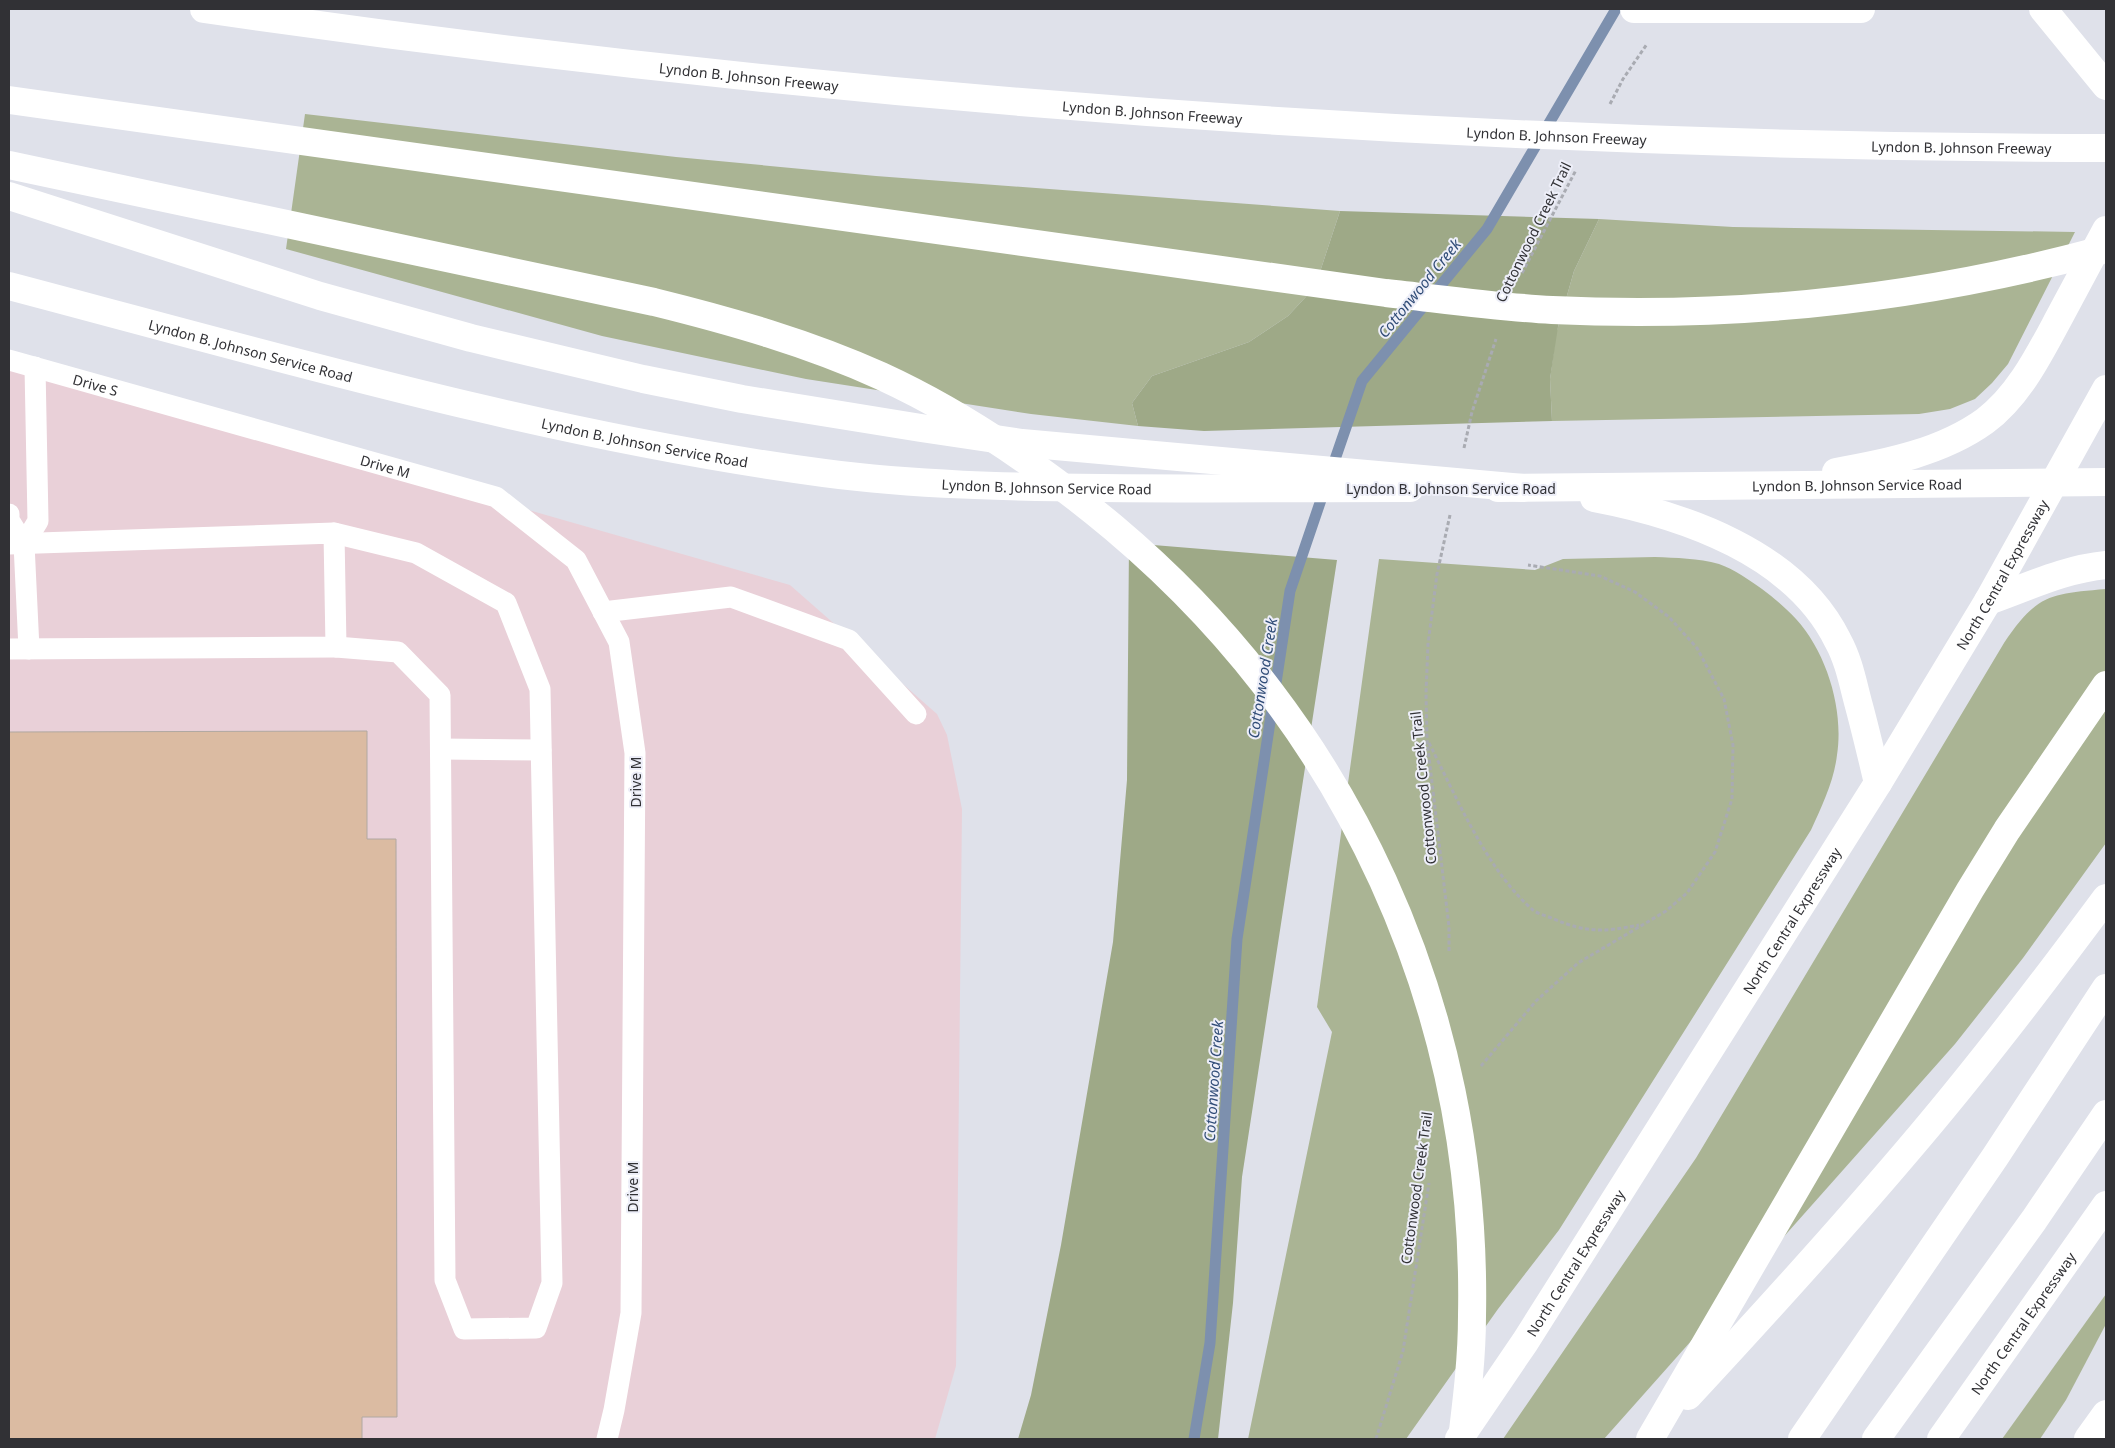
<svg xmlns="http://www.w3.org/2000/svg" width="2115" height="1448" font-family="'Noto Sans',sans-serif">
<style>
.industrial{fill:#e9d0d8}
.green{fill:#aab494}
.forest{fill:#9ea987}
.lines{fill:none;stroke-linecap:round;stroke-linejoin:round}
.stream{stroke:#7d90ae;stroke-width:11}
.building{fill:#dbbba2;stroke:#b0a8a2}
.path{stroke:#a9abb2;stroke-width:3;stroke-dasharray:4 2.5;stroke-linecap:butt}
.lane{stroke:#fff;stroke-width:21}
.secondary{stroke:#fff;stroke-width:28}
.highway{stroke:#fff;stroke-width:28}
.labels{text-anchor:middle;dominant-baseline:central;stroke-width:4;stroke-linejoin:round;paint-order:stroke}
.street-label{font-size:14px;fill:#313135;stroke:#edeef8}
.water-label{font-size:15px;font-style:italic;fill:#304c77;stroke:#edeef8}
</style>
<rect width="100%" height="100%" fill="#dfe1ea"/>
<path class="industrial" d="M 9,361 L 790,585 L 937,714 L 947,735 L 962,809 L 956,1366 L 935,1439 L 9,1439 Z"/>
<g class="green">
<path d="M 305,114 L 676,157 L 876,176 L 1340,211 L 1315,287 L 1288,316 L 1249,342 L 1152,376 L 1132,403 L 1138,426 L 1031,414 L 806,379 L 602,336 L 286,249 Z"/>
<path d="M 1599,219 L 1733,227 L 2075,232 L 2008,364 L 1992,383 L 1975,399 L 1950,409 L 1919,414 L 1552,421 L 1550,379 L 1556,334 L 1574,271 Z"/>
<path d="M 1655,557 C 1676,558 1698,558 1719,564 C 1734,569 1749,580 1762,589 C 1774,598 1786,608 1796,619 C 1827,653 1844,710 1837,755 C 1834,781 1822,806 1811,830 L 1559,1230 L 1498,1309 L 1406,1439 L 1248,1439 L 1332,1032 L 1317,1007 L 1379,559 L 1535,570 L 1563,559 Z"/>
<path d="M 2106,589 L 2106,843 L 2023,958 L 1955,1044 L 1604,1439 L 1503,1439 L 1696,1158 L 2004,643 C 2037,594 2050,594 2106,589 Z"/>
<path d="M 2106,1294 L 2106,1324 L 2066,1400 L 2040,1439 L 2002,1439 Z"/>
</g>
<g class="forest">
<path d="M 1340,211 L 1599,219 L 1574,271 L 1558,327 L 1550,379 L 1552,421 L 1204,431 L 1138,426 L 1132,403 L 1152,376 L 1249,342 L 1288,316 L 1315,287 Z"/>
<path d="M 1129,543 L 1337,560 L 1242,1177 L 1233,1303 L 1218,1439 L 1018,1439 L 1031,1395 L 1061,1245 L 1113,942 L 1127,780 Z"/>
</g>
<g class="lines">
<g class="stream">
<path d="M 1331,471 L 1362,381 L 1487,229 L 1616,9"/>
<path d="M 1194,1439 L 1210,1343 L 1237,939 L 1290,591 L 1325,488"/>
</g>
</g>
<path class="building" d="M 367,731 L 367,839 L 396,839 L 397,1417 L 362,1417 L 362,1439 L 9,1439 L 9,732 Z"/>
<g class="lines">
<g class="path">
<path d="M 1610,104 L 1623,79 L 1647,44"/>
<path d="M 1522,273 L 1576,170"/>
<path d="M 1464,448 L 1472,412 L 1496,339"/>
<path d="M 1429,743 C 1456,796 1487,871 1533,910 C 1538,914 1547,916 1554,919 C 1587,933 1604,932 1639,925"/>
<path d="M 1449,951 L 1449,927 L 1427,740 L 1426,693 L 1428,644 L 1437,574 L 1450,515"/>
<path d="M 1481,1066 L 1536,1001 L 1578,963 L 1666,911 L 1687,893 L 1715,852 L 1732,799 L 1733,745 L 1724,699 L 1697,648 L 1669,617 L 1635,592 L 1600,576 L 1528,565"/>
<path d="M 1376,1439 L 1403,1351 L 1429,1183"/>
</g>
<g class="lane">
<path id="s1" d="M 9,360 L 496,497 L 576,560 L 619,642 L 635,753 L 631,1313 L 614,1410 L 607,1439"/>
<path d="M 9,514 L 9,520 L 24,544 L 29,649"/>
<path d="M 334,533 L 416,553 L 506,603 L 540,689 L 552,1283 L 536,1328 L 464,1329 L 445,1280 L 440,695 L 398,652 L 336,647"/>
<path d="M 9,544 L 334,533 L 336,647 L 9,649"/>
<path d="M 24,544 L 38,521 L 35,367"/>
<path d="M 603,612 L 731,597 L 849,640 L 916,714"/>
<path d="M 441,749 L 541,750"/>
</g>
<g class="secondary">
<path id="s2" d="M 9,286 C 278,357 547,436 824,473 C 916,485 1009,487 1102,488 C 1205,489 1308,488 1410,488"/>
<path d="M 1836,472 C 1887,463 1942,452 1985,421 C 2020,395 2041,351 2061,314 C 2076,286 2091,258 2106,230"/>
<path id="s3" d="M 1498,488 L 2106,482"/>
<path d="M 1594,498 C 1684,515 1795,553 1838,641 C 1849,661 1853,684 1859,706 C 1866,732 1872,758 1878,783"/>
<path d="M 1988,601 C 2028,587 2064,569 2106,565"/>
<path id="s4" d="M 1459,1439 L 1525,1342 L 1878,783 L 1988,601 L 2106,389"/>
</g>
<g class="highway">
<path id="s5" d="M 204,9 C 833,100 1470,147 2106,148"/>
<path d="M 1634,9 L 1861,9"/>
<path d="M 2043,9 L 2106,86"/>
<path d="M 9,100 L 1386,293 C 1441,299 1497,307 1552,310 C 1738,319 1926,298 2106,249"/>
<path d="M 9,165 L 654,302 C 731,321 808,343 881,376 C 966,415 1042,468 1114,528 C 1348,725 1478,1009 1472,1316 C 1472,1357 1467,1398 1462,1439"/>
<path d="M 9,196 L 320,296 L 471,338 L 643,379 L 742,399 L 921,428 L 1022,443 L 1523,488"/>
<path d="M 1688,1396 C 1767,1311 1845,1225 1920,1136 C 1985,1059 2046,979 2106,898"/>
<path d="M 1650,1439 L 1970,890 L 2007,830 L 2106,685"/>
<path d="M 1802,1439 L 1995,1157 L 2106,988"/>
<path d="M 1876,1439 L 2034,1220 L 2106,1114"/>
<path id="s6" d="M 1941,1439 L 2106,1205"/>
<path d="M 2088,1439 L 2106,1414"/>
</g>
</g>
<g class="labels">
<g class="street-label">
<text stroke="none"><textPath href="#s5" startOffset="549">Lyndon B. Johnson Freeway</textPath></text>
<text stroke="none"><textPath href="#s5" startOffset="954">Lyndon B. Johnson Freeway</textPath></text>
<text stroke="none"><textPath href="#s5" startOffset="1359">Lyndon B. Johnson Freeway</textPath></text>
<text stroke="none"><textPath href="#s5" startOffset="1764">Lyndon B. Johnson Freeway</textPath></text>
<text transform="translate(1533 232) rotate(-64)">Cottonwood Creek Trail</text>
<text stroke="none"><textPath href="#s2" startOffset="250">Lyndon B. Johnson Service Road</textPath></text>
<text stroke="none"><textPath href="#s1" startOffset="90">Drive S</textPath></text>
<text stroke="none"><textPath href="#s2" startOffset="655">Lyndon B. Johnson Service Road</textPath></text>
<text stroke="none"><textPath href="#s1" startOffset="391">Drive M</textPath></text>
<text stroke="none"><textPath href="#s3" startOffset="359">Lyndon B. Johnson Service Road</textPath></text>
<text stroke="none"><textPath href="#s2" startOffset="1060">Lyndon B. Johnson Service Road</textPath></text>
<text x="1451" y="488">Lyndon B. Johnson Service Road</text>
<text stroke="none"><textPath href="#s4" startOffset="1021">North Central Expressway</textPath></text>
<text transform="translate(635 782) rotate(-90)">Drive M</text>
<text transform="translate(1423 788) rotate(-96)">Cottonwood Creek Trail</text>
<text stroke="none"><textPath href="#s4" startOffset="616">North Central Expressway</textPath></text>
<text transform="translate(632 1187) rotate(-90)">Drive M</text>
<text transform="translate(1416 1188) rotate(-82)">Cottonwood Creek Trail</text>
<text stroke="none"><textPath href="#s4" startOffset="211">North Central Expressway</textPath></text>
<text stroke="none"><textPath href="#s6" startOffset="142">North Central Expressway</textPath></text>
</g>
<g class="water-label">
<text transform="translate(1419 288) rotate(-51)">Cottonwood Creek</text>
<text transform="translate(1262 678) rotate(-81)">Cottonwood Creek</text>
<text transform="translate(1213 1081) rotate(-86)">Cottonwood Creek</text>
</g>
</g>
<rect width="2115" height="1448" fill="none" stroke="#313135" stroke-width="20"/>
</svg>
